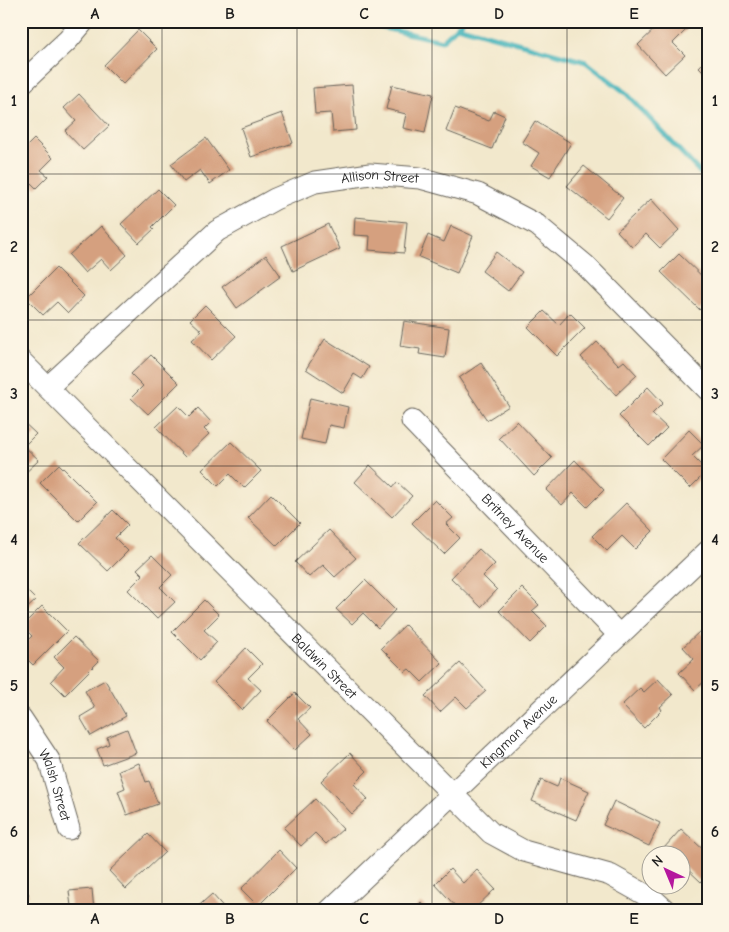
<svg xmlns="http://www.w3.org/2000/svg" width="729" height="932" font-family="'Comic Neue',sans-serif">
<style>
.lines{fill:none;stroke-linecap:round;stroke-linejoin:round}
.stream{stroke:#41b2ba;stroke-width:5}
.building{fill:#d5a07f}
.minor-casing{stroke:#67635a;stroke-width:23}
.minor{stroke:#fff;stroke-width:21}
.grid{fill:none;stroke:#1c1c1c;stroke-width:1;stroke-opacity:0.55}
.labels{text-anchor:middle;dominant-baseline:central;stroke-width:4.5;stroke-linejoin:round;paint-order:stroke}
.street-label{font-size:14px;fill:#1c1c1c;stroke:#fcf5e5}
.neatline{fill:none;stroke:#1c1c1c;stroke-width:2}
.grid-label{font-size:16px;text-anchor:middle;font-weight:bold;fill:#1c1c1c}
</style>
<rect width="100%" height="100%" fill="#fcf5e5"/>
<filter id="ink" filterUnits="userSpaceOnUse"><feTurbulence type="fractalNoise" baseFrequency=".02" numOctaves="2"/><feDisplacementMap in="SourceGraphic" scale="10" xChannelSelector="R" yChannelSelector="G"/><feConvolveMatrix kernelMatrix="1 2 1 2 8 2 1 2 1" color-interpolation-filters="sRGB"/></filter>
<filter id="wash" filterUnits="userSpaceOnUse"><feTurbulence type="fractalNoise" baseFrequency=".0096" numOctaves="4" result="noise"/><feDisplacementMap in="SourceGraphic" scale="20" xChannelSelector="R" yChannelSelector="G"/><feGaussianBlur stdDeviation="1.12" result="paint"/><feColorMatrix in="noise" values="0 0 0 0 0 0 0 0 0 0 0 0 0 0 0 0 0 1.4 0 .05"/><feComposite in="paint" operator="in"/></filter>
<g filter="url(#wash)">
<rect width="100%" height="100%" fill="#f2e8cc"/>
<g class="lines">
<g class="stream">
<path d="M 352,21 L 442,41 L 463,21"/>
<path d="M 457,26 L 586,62 L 626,93 L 708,181"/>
</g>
</g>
<g id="blocks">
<g class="building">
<path d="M 663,21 L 681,21 L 688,28 L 673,43 L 685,55 L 665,74 L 638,45 Z"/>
<path d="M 138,30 L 157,49 L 123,84 L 104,65 Z"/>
<path d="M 708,58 L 708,76 L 699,67 Z"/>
<path d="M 352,85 L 356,130 L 333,132 L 331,113 L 315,114 L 313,88 Z"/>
<path d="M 392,85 L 433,94 L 425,133 L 403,128 L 406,114 L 386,109 Z"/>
<path d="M 79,94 L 109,126 L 83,150 L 65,131 L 76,121 L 64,108 Z"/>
<path d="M 455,108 L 489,121 L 494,111 L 505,116 L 492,149 L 446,131 Z"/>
<path d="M 282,113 L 293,143 L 251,157 L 241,128 Z"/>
<path d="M 535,121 L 571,143 L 550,177 L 531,166 L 539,153 L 522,142 Z"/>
<path d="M 206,138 L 229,170 L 210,184 L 200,170 L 184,182 L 171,164 Z"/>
<path d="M 34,139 L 53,158 L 41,170 L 48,176 L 36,188 L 21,173 L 21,152 Z"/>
<path d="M 584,166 L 623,198 L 607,218 L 567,186 Z"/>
<path d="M 158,189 L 174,205 L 152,227 L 154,229 L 139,243 L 121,224 Z"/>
<path d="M 651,199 L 679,230 L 660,248 L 646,234 L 632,247 L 617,231 Z"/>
<path d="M 355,217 L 407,222 L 404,253 L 369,250 L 370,236 L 354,235 Z"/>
<path d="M 328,224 L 340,249 L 293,271 L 282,246 Z"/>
<path d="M 101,226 L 127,255 L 111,270 L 101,259 L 85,273 L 69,255 Z"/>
<path d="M 451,226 L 473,236 L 457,273 L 419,257 L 428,235 L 444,242 Z"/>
<path d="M 496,252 L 522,272 L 508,291 L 482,271 Z"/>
<path d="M 679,254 L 708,282 L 708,302 L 700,310 L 661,272 Z"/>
<path d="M 266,255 L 281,276 L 237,308 L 222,287 Z"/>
<path d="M 56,268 L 84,296 L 68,313 L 57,302 L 43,315 L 26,298 Z"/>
<path d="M 205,305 L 236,336 L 211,360 L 192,340 L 202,331 L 190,320 Z"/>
<path d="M 544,311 L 559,325 L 570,313 L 585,328 L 557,356 L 528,327 Z"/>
<path d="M 404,321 L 449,328 L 445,358 L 419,354 L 420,349 L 400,346 Z"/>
<path d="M 325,339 L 369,367 L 362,379 L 354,374 L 343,393 L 306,369 Z"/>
<path d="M 597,342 L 619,365 L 624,361 L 637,375 L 616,395 L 581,357 Z"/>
<path d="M 151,355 L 179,383 L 148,414 L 131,398 L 143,386 L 131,374 Z"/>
<path d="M 481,363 L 509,406 L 487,420 L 459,378 Z"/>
<path d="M 648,387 L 663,403 L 652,414 L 667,428 L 649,446 L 619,416 Z"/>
<path d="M 310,398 L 348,407 L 344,428 L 329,425 L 325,444 L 301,439 Z"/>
<path d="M 178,406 L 189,417 L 198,408 L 211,422 L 204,429 L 209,434 L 185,457 L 156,427 Z"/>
<path d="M 21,420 L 36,434 L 24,446 L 39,460 L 21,477 Z"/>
<path d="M 517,421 L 552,458 L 534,476 L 499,438 Z"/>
<path d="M 689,430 L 704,445 L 692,456 L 707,471 L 690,488 L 661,459 Z"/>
<path d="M 231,442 L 261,471 L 244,488 L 230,474 L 218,486 L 202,470 Z"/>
<path d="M 575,460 L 604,490 L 587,507 L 573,493 L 562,505 L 546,490 Z"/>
<path d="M 59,464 L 97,502 L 78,521 L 40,483 Z"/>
<path d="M 370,465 L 393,487 L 397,482 L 412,496 L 392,517 L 355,482 Z"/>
<path d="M 271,494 L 300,523 L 277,546 L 248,518 Z"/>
<path d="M 435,500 L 453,518 L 446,524 L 460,538 L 444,554 L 412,523 Z"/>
<path d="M 626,503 L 653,531 L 635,549 L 622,536 L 607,551 L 592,536 Z"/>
<path d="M 113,510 L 128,525 L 115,538 L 128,551 L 108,571 L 79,543 Z"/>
<path d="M 329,530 L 356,558 L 335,577 L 323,565 L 309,577 L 295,562 Z"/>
<path d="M 479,549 L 495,564 L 483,576 L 497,590 L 481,607 L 451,578 Z"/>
<path d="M 152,555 L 172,575 L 160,587 L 175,602 L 157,619 L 128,590 L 143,575 L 137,569 Z"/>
<path d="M 365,580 L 395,610 L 378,628 L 363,613 L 352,624 L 336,609 Z"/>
<path d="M 21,585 L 36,600 L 21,614 Z"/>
<path d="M 522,588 L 539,605 L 532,611 L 547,626 L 530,643 L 499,611 Z"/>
<path d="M 204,600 L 219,615 L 204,630 L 217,642 L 200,660 L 172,632 Z"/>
<path d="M 42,606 L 67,631 L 33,665 L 21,653 L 21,647 L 32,636 L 22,626 Z"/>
<path d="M 405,625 L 442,663 L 422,682 L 409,669 L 405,672 L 381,648 Z"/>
<path d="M 700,631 L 708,640 L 708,678 L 695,690 L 679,673 L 694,659 L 683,647 Z"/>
<path d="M 74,637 L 99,661 L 65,695 L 51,681 L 64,667 L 54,657 Z"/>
<path d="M 246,648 L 262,664 L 248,678 L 261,690 L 242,710 L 214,682 Z"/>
<path d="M 460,663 L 486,691 L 467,708 L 456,697 L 440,712 L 425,696 Z"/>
<path d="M 658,679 L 673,695 L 660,707 L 662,710 L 644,728 L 622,705 L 640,688 L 644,692 Z"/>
<path d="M 105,680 L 126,716 L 91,736 L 80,717 L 95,708 L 85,691 Z"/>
<path d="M 295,693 L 310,708 L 298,719 L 312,734 L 295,750 L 267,721 Z"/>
<path d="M 127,729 L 136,753 L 103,765 L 97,749 L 109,744 L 107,737 Z"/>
<path d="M 350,753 L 367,771 L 354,784 L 368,799 L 352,814 L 321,781 Z"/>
<path d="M 139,763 L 146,782 L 149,781 L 158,804 L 127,815 L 118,791 L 125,788 L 119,771 Z"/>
<path d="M 560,778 L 589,791 L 576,820 L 532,801 L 541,780 L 557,787 Z"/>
<path d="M 315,799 L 343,829 L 326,844 L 315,833 L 301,846 L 284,828 Z"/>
<path d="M 614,801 L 660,823 L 649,846 L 603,825 Z"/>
<path d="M 681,829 L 708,854 L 708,875 L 701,882 L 682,864 L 682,854 L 671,854 L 664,848 Z"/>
<path d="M 148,834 L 165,852 L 126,889 L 109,871 Z"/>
<path d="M 279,850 L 296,868 L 258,906 L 241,889 Z"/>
<path d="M 450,869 L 463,883 L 477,870 L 495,889 L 472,911 L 460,911 L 435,884 Z"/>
<path d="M 21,887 L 29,894 L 21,901 Z"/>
<path d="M 92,889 L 94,911 L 61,911 L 61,907 L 71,906 L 69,891 Z"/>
<path d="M 212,894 L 227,911 L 193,911 Z"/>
<path d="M 421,902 L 429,911 L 412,911 Z"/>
</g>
</g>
</g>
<g filter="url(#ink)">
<use href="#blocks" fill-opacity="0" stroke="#67635a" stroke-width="1"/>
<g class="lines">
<g class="minor-casing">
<g id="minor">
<path d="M 21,84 L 68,40 L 84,21"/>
<path id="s1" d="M 21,361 L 491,833 L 524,851 L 610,875 L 653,899 L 666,911"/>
<path id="s2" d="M 48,387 L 217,231 L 275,199 L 315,182 L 370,174 L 420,178 L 478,194 L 537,225 L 585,265 L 708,390"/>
<path id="s3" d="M 412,421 L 619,635"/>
<path id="s4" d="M 21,718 L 49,760 L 69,829"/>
<path id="s5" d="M 329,911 L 708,551"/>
</g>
</g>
<use href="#minor" class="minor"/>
</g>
</g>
<path class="grid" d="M 162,21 L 162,911M 297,21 L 297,911M 432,21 L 432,911M 567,21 L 567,911M 21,174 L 708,174M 21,320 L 708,320M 21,466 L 708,466M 21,612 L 708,612M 21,758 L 708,758"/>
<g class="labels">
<g class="street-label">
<text stroke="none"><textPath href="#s2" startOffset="405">Allison Street</textPath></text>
<text stroke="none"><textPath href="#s3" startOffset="149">Britney Avenue</textPath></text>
<text stroke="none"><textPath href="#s1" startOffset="430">Baldwin Street</textPath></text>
<text stroke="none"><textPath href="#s5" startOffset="261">Kingman Avenue</textPath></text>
<text stroke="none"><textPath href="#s4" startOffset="76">Walsh Street</textPath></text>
</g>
</g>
<rect width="729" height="932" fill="none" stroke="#fcf5e5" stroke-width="55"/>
<g transform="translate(666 870) rotate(316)"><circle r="24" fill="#fcf5e5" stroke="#a29e95"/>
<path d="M0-4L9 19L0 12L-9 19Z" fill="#b5179e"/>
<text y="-8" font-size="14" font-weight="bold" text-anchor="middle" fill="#1c1c1c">N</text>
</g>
<rect x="28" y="28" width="674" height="876" class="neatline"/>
<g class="grid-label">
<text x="95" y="19">A</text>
<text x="230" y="19">B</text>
<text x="364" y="19">C</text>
<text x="499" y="19">D</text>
<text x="634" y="19">E</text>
<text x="14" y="106">1</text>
<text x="715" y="106">1</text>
<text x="14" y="252">2</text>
<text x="715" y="252">2</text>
<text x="14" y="399">3</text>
<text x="715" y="399">3</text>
<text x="14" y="545">4</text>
<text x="715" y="545">4</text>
<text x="14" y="691">5</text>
<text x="715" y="691">5</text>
<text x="14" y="837">6</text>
<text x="715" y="837">6</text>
<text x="95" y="924">A</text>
<text x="230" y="924">B</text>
<text x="364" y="924">C</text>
<text x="499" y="924">D</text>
<text x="634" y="924">E</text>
</g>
</svg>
